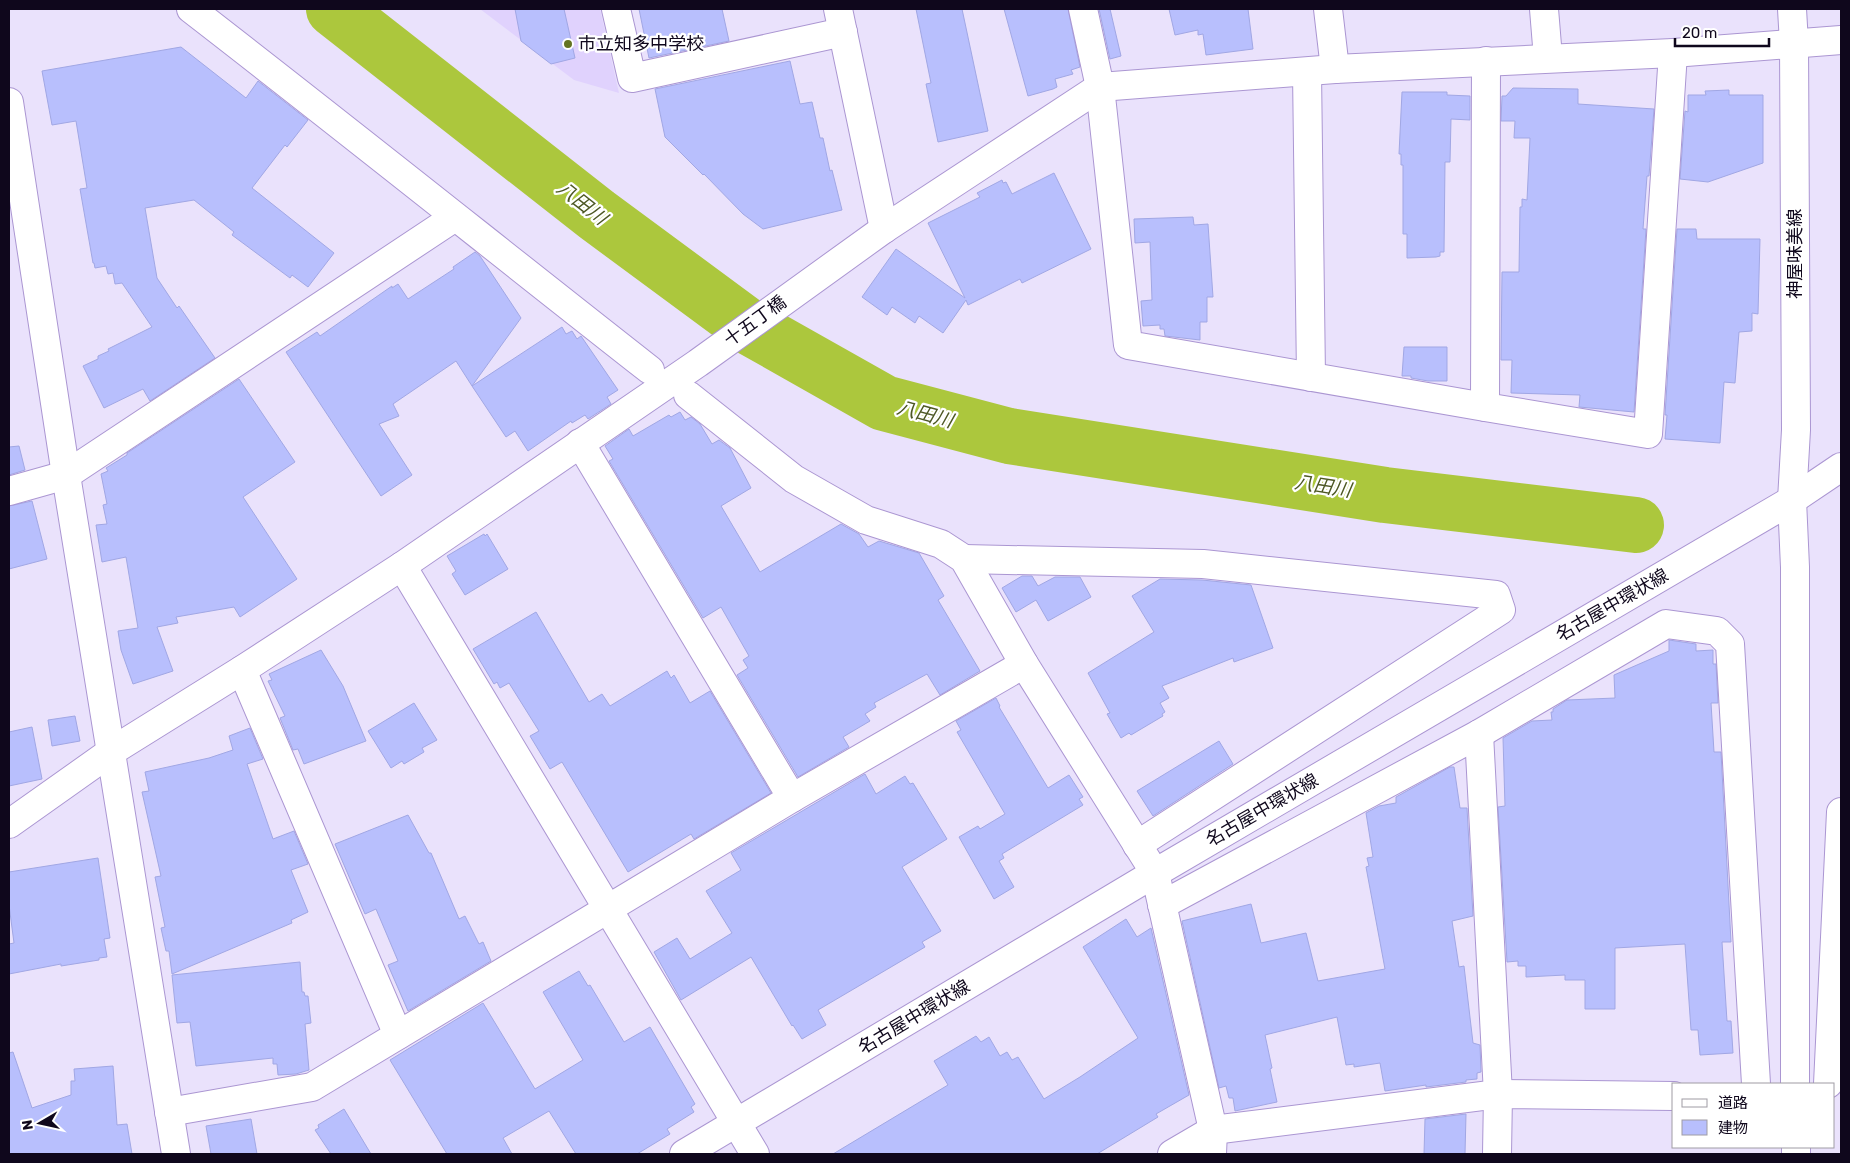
<svg xmlns="http://www.w3.org/2000/svg" width="1850" height="1163" font-family="Rubik,'Noto Sans JP',sans-serif">
<style>
.built{fill:#e0d2fd}
.lines{fill:none;stroke-linecap:round;stroke-linejoin:round}
.river{stroke:#acc73d;stroke-width:56}
.building{fill:#b8bffd;stroke:#a1a7e4}
.minor-casing{stroke:#ab96d2;stroke-width:30}
.tertiary-casing{stroke:#ab96d2;stroke-width:30}
.secondary-casing{stroke:#ab96d2;stroke-width:30}
.primary-casing{stroke:#ab96d2;stroke-width:30}
.minor{stroke:#fff;stroke-width:28}
.tertiary{stroke:#fff;stroke-width:28}
.secondary{stroke:#fff;stroke-width:28}
.primary{stroke:#fff;stroke-width:28}
.poi-dot{fill:#647422;stroke:#fff;stroke-width:2}
.labels{text-anchor:middle;dominant-baseline:central;stroke-width:4.5;stroke-linejoin:round;paint-order:stroke}
.poi-label{font-size:18px;fill:#0f071c;stroke:#fff;text-anchor:start}
.street-label{font-size:18px;fill:#0f071c;stroke:#fff}
.water-label{font-size:19px;font-style:italic;fill:#4d5824;stroke:#fff}
</style>
<rect width="100%" height="100%" fill="#eae2fc"/>
<path class="built" d="M 480,9 L 600,9 L 619,93 L 574,80 Z"/>
<g class="lines">
<path class="river" d="M 334,9 L 597,215 L 746,325 L 884,403 L 1009,436 L 1385,495 L 1636,525"/>
</g>
<g class="building">
<path d="M 515,9 L 564,9 L 575,58 L 551,64 L 521,41 Z"/>
<path d="M 639,9 L 722,9 L 729,41 L 649,58 Z"/>
<path d="M 916,9 L 962,9 L 988,131 L 938,142 L 926,84 L 931,83 Z"/>
<path d="M 1004,9 L 1068,9 L 1080,67 L 1071,70 L 1073,74 L 1055,79 L 1057,87 L 1053,89 L 1028,96 Z"/>
<path d="M 1099,9 L 1110,9 L 1121,56 L 1110,59 Z"/>
<path d="M 1169,9 L 1248,9 L 1253,49 L 1206,55 L 1203,34 L 1198,35 L 1198,30 L 1175,35 Z"/>
<path d="M 181,47 L 246,98 L 258,81 L 308,120 L 287,147 L 285,145 L 252,188 L 334,253 L 308,287 L 292,275 L 290,278 L 232,235 L 234,232 L 194,200 L 145,208 L 157,278 L 177,308 L 179,306 L 215,358 L 150,401 L 143,389 L 104,408 L 83,366 L 98,359 L 98,356 L 109,351 L 108,349 L 152,327 L 122,283 L 115,284 L 113,273 L 108,274 L 106,266 L 95,268 L 94,263 L 93,263 L 80,189 L 87,188 L 76,121 L 52,125 L 42,71 Z"/>
<path d="M 790,61 L 800,104 L 812,102 L 820,138 L 823,138 L 830,171 L 832,170 L 842,210 L 763,229 L 743,214 L 704,174 L 703,175 L 665,137 L 655,89 Z"/>
<path d="M 1513,88 L 1578,89 L 1578,104 L 1654,109 L 1649,176 L 1647,176 L 1643,229 L 1646,229 L 1634,412 L 1579,407 L 1580,395 L 1511,393 L 1512,360 L 1501,360 L 1502,272 L 1519,272 L 1520,207 L 1522,207 L 1522,199 L 1527,200 L 1530,138 L 1514,138 L 1515,121 L 1501,121 L 1502,96 L 1506,96 Z"/>
<path d="M 1729,90 L 1729,95 L 1763,95 L 1763,163 L 1708,182 L 1680,179 L 1685,111 L 1688,112 L 1688,95 L 1706,95 L 1705,91 Z"/>
<path d="M 1402,92 L 1447,92 L 1447,95 L 1470,96 L 1470,120 L 1451,119 L 1450,162 L 1445,162 L 1444,252 L 1440,252 L 1440,256 L 1436,257 L 1407,258 L 1407,234 L 1403,234 L 1403,165 L 1401,165 L 1401,154 L 1399,154 Z"/>
<path d="M 1054,173 L 1091,249 L 1022,283 L 1020,279 L 968,305 L 966,300 L 943,333 L 919,316 L 915,323 L 892,307 L 887,315 L 862,297 L 896,249 L 965,298 L 928,223 L 980,197 L 977,193 L 1002,180 L 1003,183 L 1006,182 L 1012,194 Z"/>
<path d="M 1193,217 L 1194,225 L 1208,224 L 1213,297 L 1207,297 L 1207,322 L 1200,322 L 1200,340 L 1165,336 L 1164,329 L 1160,329 L 1160,325 L 1143,326 L 1141,301 L 1152,300 L 1150,242 L 1135,243 L 1134,219 Z"/>
<path d="M 1677,229 L 1696,229 L 1697,239 L 1760,239 L 1758,314 L 1752,313 L 1752,331 L 1739,332 L 1735,383 L 1724,382 L 1720,443 L 1665,439 L 1667,415 L 1665,415 Z"/>
<path d="M 475,252 L 480,256 L 521,318 L 472,386 L 456,361 L 393,404 L 399,416 L 379,424 L 412,475 L 381,496 L 286,352 L 317,332 L 320,336 L 392,286 L 392,288 L 398,284 L 408,299 L 454,269 L 453,267 Z"/>
<path d="M 562,327 L 566,334 L 572,331 L 577,339 L 581,336 L 618,390 L 607,397 L 611,404 L 588,419 L 585,415 L 572,423 L 571,421 L 528,451 L 515,431 L 506,437 L 472,386 Z"/>
<path d="M 1404,347 L 1447,347 L 1447,381 L 1428,381 L 1411,378 L 1411,376 L 1402,376 Z"/>
<path d="M 239,379 L 295,462 L 243,497 L 297,579 L 240,617 L 234,607 L 176,617 L 178,623 L 157,627 L 173,671 L 133,684 L 121,650 L 118,631 L 138,628 L 126,557 L 102,562 L 96,525 L 107,524 L 103,505 L 107,504 L 101,474 L 108,471 L 106,468 L 127,455 L 127,453 Z"/>
<path d="M 680,412 L 685,420 L 691,417 L 700,424 L 712,444 L 719,440 L 730,448 L 751,488 L 721,506 L 760,572 L 841,524 L 859,534 L 868,547 L 879,541 L 919,553 L 944,596 L 938,600 L 980,671 L 940,695 L 927,674 L 874,703 L 876,707 L 865,714 L 870,721 L 843,737 L 849,747 L 798,777 L 737,675 L 748,668 L 743,660 L 749,656 L 721,607 L 703,618 L 609,461 L 613,459 L 605,446 L 629,429 L 633,436 L 669,415 L 671,417 Z"/>
<path d="M 19,446 L 25,470 L 9,475 L 9,447 Z"/>
<path d="M 32,501 L 47,559 L 9,569 L 9,506 Z"/>
<path d="M 484,534 L 485,536 L 487,534 L 508,569 L 465,595 L 452,574 L 456,571 L 447,556 Z"/>
<path d="M 1022,576 L 1032,576 L 1038,586 L 1055,577 L 1080,577 L 1091,597 L 1048,621 L 1036,600 L 1016,612 L 1002,588 Z"/>
<path d="M 1160,579 L 1202,580 L 1251,585 L 1273,648 L 1234,662 L 1233,658 L 1162,686 L 1169,698 L 1160,703 L 1165,712 L 1162,714 L 1163,716 L 1131,735 L 1129,733 L 1121,738 L 1107,714 L 1110,713 L 1088,673 L 1154,632 L 1132,596 Z"/>
<path d="M 536,612 L 589,702 L 602,694 L 610,706 L 667,671 L 671,678 L 674,675 L 690,703 L 710,691 L 771,793 L 694,839 L 691,834 L 628,872 L 562,762 L 550,769 L 530,736 L 539,731 L 509,683 L 500,688 L 497,682 L 494,684 L 473,649 Z"/>
<path d="M 1669,640 L 1696,644 L 1696,651 L 1713,650 L 1713,664 L 1716,664 L 1718,703 L 1711,703 L 1714,752 L 1721,752 L 1731,942 L 1722,942 L 1727,1021 L 1731,1021 L 1733,1053 L 1700,1055 L 1698,1030 L 1691,1030 L 1685,944 L 1615,948 L 1615,1009 L 1585,1009 L 1585,980 L 1565,980 L 1565,975 L 1526,977 L 1526,966 L 1518,966 L 1518,961 L 1507,962 L 1498,807 L 1505,806 L 1503,738 L 1532,721 L 1552,720 L 1551,712 L 1553,712 L 1553,709 L 1567,700 L 1615,698 L 1614,675 L 1669,651 Z"/>
<path d="M 321,650 L 343,686 L 366,741 L 304,764 L 298,749 L 293,750 L 280,718 L 285,716 L 268,681 L 272,680 L 269,674 Z"/>
<path d="M 996,698 L 1000,706 L 999,707 L 1048,788 L 1069,775 L 1083,797 L 1079,799 L 1083,805 L 1002,854 L 1004,858 L 999,861 L 1014,887 L 994,899 L 959,837 L 978,826 L 980,829 L 1005,814 L 957,732 L 961,730 L 956,721 Z"/>
<path d="M 414,703 L 437,740 L 422,748 L 424,752 L 404,764 L 402,761 L 391,768 L 368,731 Z"/>
<path d="M 75,716 L 80,741 L 52,746 L 48,720 Z"/>
<path d="M 32,727 L 42,779 L 9,786 L 9,732 Z"/>
<path d="M 250,728 L 263,759 L 247,764 L 273,839 L 294,831 L 308,864 L 291,870 L 308,912 L 291,920 L 292,923 L 172,974 L 169,951 L 166,951 L 161,928 L 165,927 L 155,877 L 161,876 L 142,792 L 149,791 L 145,772 L 209,758 L 233,750 L 229,736 Z"/>
<path d="M 1219,741 L 1233,764 L 1153,816 L 1137,791 Z"/>
<path d="M 1450,767 L 1454,767 L 1460,808 L 1467,808 L 1473,916 L 1452,921 L 1459,967 L 1464,966 L 1473,1043 L 1480,1045 L 1481,1072 L 1477,1073 L 1477,1079 L 1466,1080 L 1466,1082 L 1426,1087 L 1426,1085 L 1385,1091 L 1380,1063 L 1354,1067 L 1354,1064 L 1346,1065 L 1337,1017 L 1265,1035 L 1272,1068 L 1270,1069 L 1277,1102 L 1235,1111 L 1233,1098 L 1229,1098 L 1226,1086 L 1219,1088 L 1182,921 L 1251,904 L 1261,943 L 1306,933 L 1318,981 L 1385,969 L 1366,867 L 1369,866 L 1367,858 L 1373,857 L 1366,813 L 1379,806 L 1396,803 L 1396,797 Z"/>
<path d="M 865,774 L 876,794 L 905,776 L 910,784 L 913,783 L 947,839 L 902,867 L 941,931 L 922,942 L 925,947 L 818,1010 L 826,1025 L 802,1039 L 793,1025 L 792,1026 L 751,957 L 681,1000 L 654,952 L 677,938 L 690,959 L 732,933 L 706,891 L 741,870 L 731,853 Z"/>
<path d="M 408,815 L 429,853 L 431,853 L 459,919 L 465,916 L 479,944 L 483,942 L 491,961 L 408,1011 L 388,965 L 398,961 L 376,909 L 365,914 L 335,844 Z"/>
<path d="M 98,858 L 110,938 L 104,939 L 107,957 L 99,958 L 99,960 L 61,966 L 61,964 L 9,974 L 9,944 L 14,943 L 9,905 L 9,872 Z"/>
<path d="M 1126,919 L 1137,937 L 1151,928 L 1189,1095 L 1156,1114 L 1158,1117 L 1097,1154 L 833,1154 L 948,1085 L 934,1061 L 976,1036 L 981,1042 L 989,1037 L 1000,1056 L 1007,1052 L 1012,1060 L 1018,1057 L 1044,1099 L 1080,1077 L 1138,1038 L 1083,947 Z"/>
<path d="M 300,962 L 302,992 L 304,992 L 305,996 L 308,996 L 311,1023 L 305,1024 L 309,1070 L 296,1074 L 278,1075 L 277,1064 L 273,1064 L 273,1058 L 196,1066 L 190,1022 L 177,1023 L 172,975 Z"/>
<path d="M 579,971 L 588,986 L 590,985 L 624,1042 L 650,1027 L 695,1104 L 691,1107 L 694,1112 L 667,1129 L 670,1134 L 637,1154 L 576,1154 L 549,1111 L 503,1138 L 512,1154 L 447,1154 L 390,1060 L 483,1003 L 535,1089 L 583,1060 L 543,992 Z"/>
<path d="M 13,1052 L 32,1108 L 71,1095 L 71,1081 L 75,1081 L 74,1069 L 113,1066 L 117,1125 L 127,1124 L 132,1154 L 9,1154 L 9,1053 Z"/>
<path d="M 344,1109 L 371,1154 L 331,1154 L 315,1130 L 319,1128 L 318,1125 Z"/>
<path d="M 1466,1114 L 1465,1154 L 1424,1154 L 1425,1119 Z"/>
<path d="M 251,1119 L 257,1154 L 211,1154 L 206,1126 Z"/>
</g>
<g class="lines">
<g class="minor-casing">
<g id="minor">
<path d="M 191,9 C 345,128 497,250 650,370"/>
<path d="M 616,9 L 632,78 L 843,32"/>
<path d="M 838,9 L 884,229"/>
<path d="M 1083,9 L 1100,87 L 1128,345 L 1485,407 L 1648,434 L 1673,53"/>
<path d="M 1328,9 L 1335,69"/>
<path d="M 1544,9 L 1548,58"/>
<path d="M 1307,72 L 1311,377"/>
<path d="M 688,395 L 794,479 L 866,520 L 941,544 L 964,559 L 1024,664 L 1155,873 L 1213,1130 L 1212,1154"/>
<path d="M 1485,407 L 1486,61"/>
<path d="M 580,443 L 792,798"/>
<path d="M 9,491 L 66,475 L 455,217"/>
<path d="M 964,559 L 1203,564 L 1496,595 L 1501,610 L 1137,845"/>
<path d="M 402,566 L 755,1154"/>
<path d="M 242,670 L 398,1035"/>
<path d="M 1479,734 L 1498,1094 L 1497,1154"/>
<path d="M 9,824 L 112,751 L 242,670 L 402,566 L 698,363 L 884,229 L 1100,87 L 1335,69 L 1673,53 L 1841,40"/>
<path d="M 1162,905 L 1479,734 L 1666,624 L 1717,631 L 1730,644 L 1756,1084"/>
<path d="M 1828,1084 L 1841,812"/>
<path d="M 169,1112 L 312,1087 L 792,798 L 1024,664"/>
<path d="M 1172,1154 L 1213,1130 L 1498,1094 L 1674,1096"/>
</g>
</g>
<g class="tertiary-casing">
<g id="tertiary">
<path d="M 9,102 L 66,475 L 176,1154"/>
<path d="M 1792,500 L 1795,567 L 1795,1084"/>
<path d="M 1796,1147 L 1796,1154"/>
</g>
</g>
<g class="secondary-casing">
<path id="secondary" d="M 1792,9 L 1794,43 L 1796,430 L 1792,500"/>
</g>
<g class="primary-casing">
<path id="primary" d="M 684,1154 L 1155,873 L 1792,500 L 1841,467"/>
</g>
<use href="#minor" class="minor"/>
<use href="#tertiary" class="tertiary"/>
<use href="#secondary" class="secondary"/>
<use href="#primary" class="primary"/>
</g>
<circle class="poi-dot" cx="568" cy="44" r="5"/>
<g class="labels">
<g class="poi-label">
<text x="578" y="44">市立知多中学校</text>
</g>
<g class="street-label">
<text transform="translate(1795 254) rotate(-90)">神屋味美線</text>
<text transform="translate(755 321) rotate(-36)">十五丁橋</text>
<text transform="translate(1612 605) rotate(-30)">名古屋中環状線</text>
<text transform="translate(1262 810) rotate(-30)">名古屋中環状線</text>
<text transform="translate(914 1017) rotate(-31)">名古屋中環状線</text>
</g>
<g class="water-label">
<text transform="translate(582 203) rotate(38)">八田川</text>
<text transform="translate(925 414) rotate(15)">八田川</text>
<text transform="translate(1323 486) rotate(9)">八田川</text>
</g>
</g>
<rect width="1850" height="1163" fill="none" stroke="#0f071c" stroke-width="20"/>
<rect x="1672" y="1083" width="162" height="65" fill="#ffffff" stroke="#9f9ca4"/>
<rect x="1682" y="1099" width="25" height="8" fill="#ffffff" stroke="#9f9ca4"/>
<text x="1718" y="1108" font-size="15" fill="#0f071c">道路</text>
<rect x="1682" y="1120" width="25" height="15" fill="#b8bffd" stroke="#9f9ca4"/>
<text x="1718" y="1133" font-size="15" fill="#0f071c">建物</text>
<g transform="translate(40 1123) rotate(261)" stroke="#ffffff" stroke-width="4" paint-order="stroke">
<path d="M0-4L9 19L0 12L-9 19Z" fill="#0f071c"/>
<text y="-8" font-size="14" font-weight="bold" text-anchor="middle" fill="#0f071c">N</text>
</g>
<path d="M1675 38v8h94v-8" fill="none" stroke="#0f071c" stroke-width="2.5"/>
<text x="1682" y="38" font-size="15" fill="#0f071c" stroke="#ffffff" stroke-width="4" paint-order="stroke">20 m</text>
</svg>
